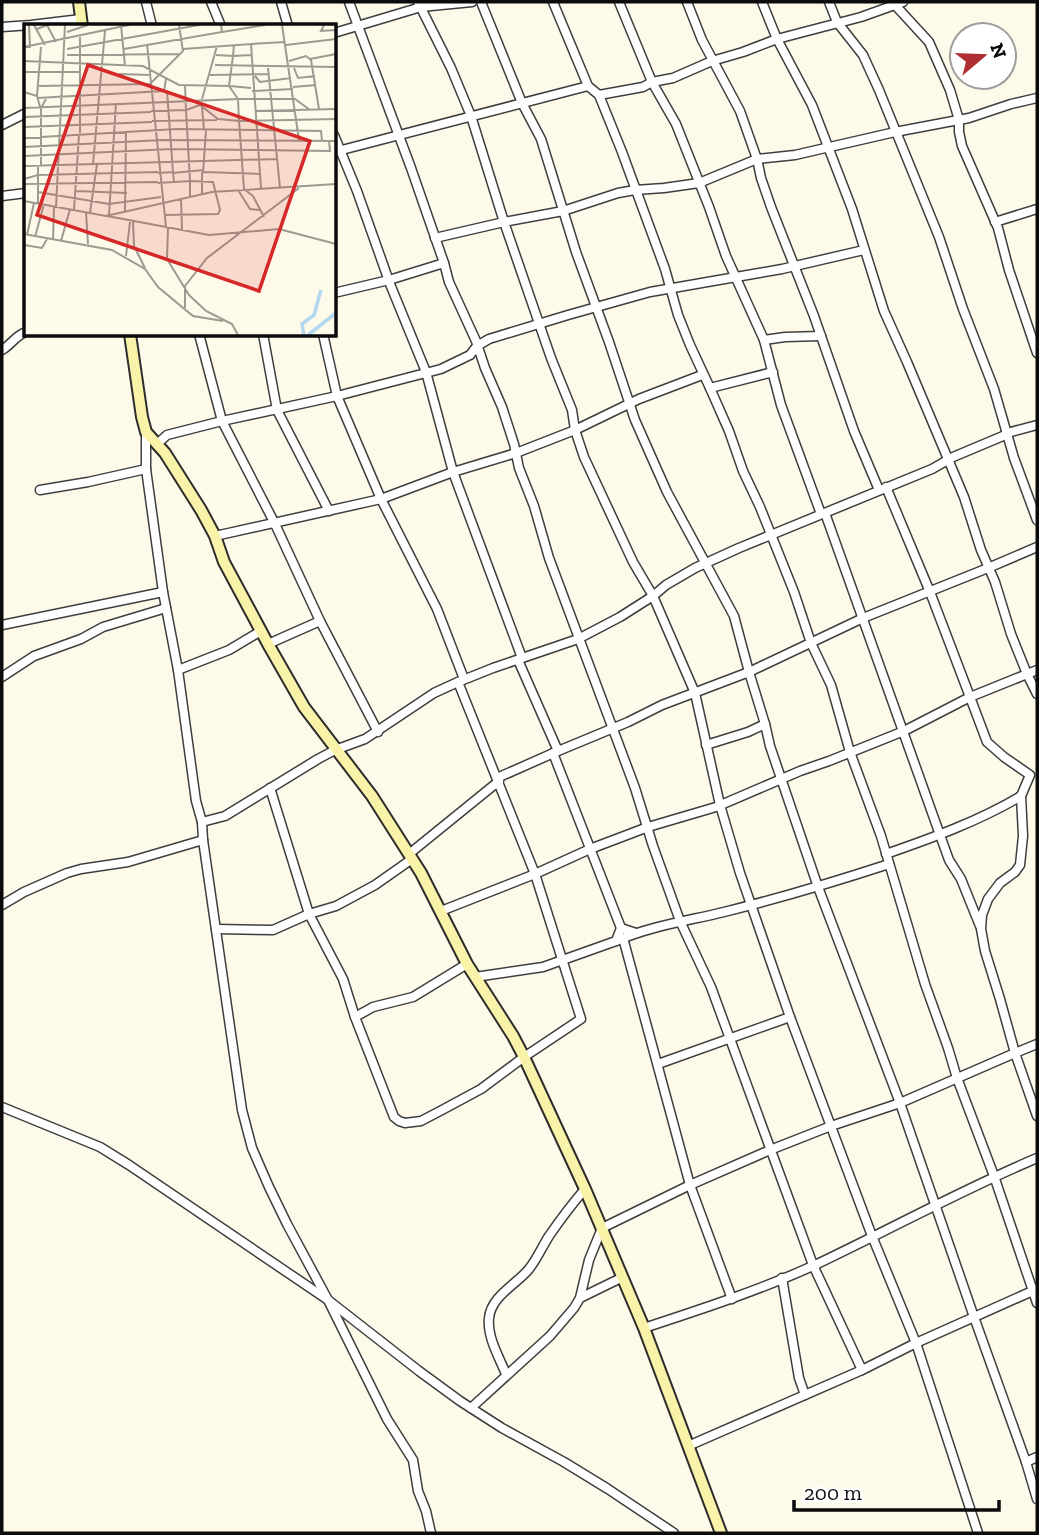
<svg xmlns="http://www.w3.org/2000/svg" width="1039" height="1535" font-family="'Zilla Slab',serif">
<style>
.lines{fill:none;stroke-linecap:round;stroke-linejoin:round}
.street-casing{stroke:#3e3e3e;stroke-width:11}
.secondary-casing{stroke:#2d2d2d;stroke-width:14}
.street{stroke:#fff;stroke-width:8}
.secondary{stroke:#f9f2a9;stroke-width:10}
.inset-river{fill:none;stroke:#b2d8f1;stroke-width:3.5}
.inset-road{fill:none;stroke:#9d9a91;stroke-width:2}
.view{fill:#d62828;fill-opacity:0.15;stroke:#d62828;stroke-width:3.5}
.inset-edge{fill:none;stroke:#0b0b0b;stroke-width:3.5}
</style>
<rect width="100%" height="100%" fill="#fefaea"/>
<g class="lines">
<g class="street-casing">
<g id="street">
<path d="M 146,2 L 152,26"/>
<path d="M 211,2 L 221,26"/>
<path d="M 281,2 L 288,26"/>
<path d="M 349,2 L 411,168 L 444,263 L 449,282 L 476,341 L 485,368 L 502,407 L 514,444 L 519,468 L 534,506 L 549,558 L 635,788 L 653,846 L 680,921 L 711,987 L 813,1265 L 862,1370"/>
<path d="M 418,2 L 451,68 L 471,116 L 504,222 L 551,358 L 572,410 L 575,430 L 584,457 L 633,562 L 653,596 L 695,693 L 720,805 L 740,873 L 790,1017 L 872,1236 L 916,1343 L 978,1533"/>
<path d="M 481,2 L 522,103 L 541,139 L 576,252 L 609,342 L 635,420 L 667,492 L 734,616 L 749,672 L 765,724 L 770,746 L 818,887 L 900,1103 L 974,1317 L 1026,1462 L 1037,1499"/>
<path d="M 553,2 L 588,86 L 599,95 L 622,152 L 665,269 L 678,315 L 690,345 L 710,388 L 729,431 L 743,471 L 760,507 L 794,592 L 811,643 L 831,685 L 850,752 L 881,836 L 925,984 L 948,1048 L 957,1078 L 994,1176 L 1037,1303"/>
<path d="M 619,2 L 652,82 L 676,124 L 709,207 L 726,256 L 764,340 L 781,405 L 821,514"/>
<path d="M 687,2 L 702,40 L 740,111 L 757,159 L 761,178 L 771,207 L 814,316 L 854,431 L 879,490"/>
<path d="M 762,2 L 777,39 L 812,105 L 852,209 L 884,311 L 907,362 L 964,497 L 981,550 L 995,582 L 1011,634 L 1027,674 L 1037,694"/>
<path d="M 829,2 L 837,22 L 863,55 L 879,90 L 939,237 L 963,309 L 994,389 L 1014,458 L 1037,520"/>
<path d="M 894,2 L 895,5 L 929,42 L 950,90 L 959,120 L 959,132 L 962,146 L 998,228 L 1009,270 L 1037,353"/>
<path d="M 2,27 L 31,25 L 81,19"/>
<path d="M 334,33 L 421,7 L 472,2"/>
<path d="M 599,95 L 643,87 L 652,82 L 673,78 L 712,61 L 743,52 L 777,39 L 861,17 L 903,2"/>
<path d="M 2,125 L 26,113"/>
<path d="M 334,135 L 357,191 L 390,284 L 426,372 L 453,472 L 522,658"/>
<path d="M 334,152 L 588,86"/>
<path d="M 2,196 L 26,193"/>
<path d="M 995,222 L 1037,209"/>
<path d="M 435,238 L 504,222 L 563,211 L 618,193 L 635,190 L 664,188 L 699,183 L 757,159 L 795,155 L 895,132 L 969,118 L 1011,104 L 1037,98"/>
<path d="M 334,293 L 389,280 L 444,263"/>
<path d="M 199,334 L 222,421 L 275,524 L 320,621 L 378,732"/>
<path d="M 263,334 L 277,410 L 329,511"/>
<path d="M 323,334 L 337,396 L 381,499 L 437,609 L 464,679"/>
<path d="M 764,340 L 785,337 L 821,336"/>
<path d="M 2,350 C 11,345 16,335 26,332"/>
<path d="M 710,388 L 773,372"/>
<path d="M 146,432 L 146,469 L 163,592 L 178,670 L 196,801 L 202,822 L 203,840 L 242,1110 L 252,1148 L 269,1187 L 287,1224 L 328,1300 L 387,1419 L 413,1460 L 418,1491 L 426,1511 L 431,1533"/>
<path d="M 157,444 L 167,435 L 222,421 L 337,396 L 441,369 L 470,355 L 477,346 L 489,339 L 568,315 L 650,292 L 782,269 L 864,250"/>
<path d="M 40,490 L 88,482 L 146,469"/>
<path d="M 825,513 L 940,835 L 949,860 L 961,879 L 980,926"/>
<path d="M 215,536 L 381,499 L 453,472 L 516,453 L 575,430 L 639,399 L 702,375"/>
<path d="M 2,625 L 163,592"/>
<path d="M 268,644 L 320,621"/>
<path d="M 178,670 L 229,650 L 261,631"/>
<path d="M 2,677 L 34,656 L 81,639 L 103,627 L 166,608"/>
<path d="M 706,745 L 748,732 L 765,724"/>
<path d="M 558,751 L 628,722 L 662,705 L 749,672 L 863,618 L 988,568 L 1037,547"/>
<path d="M 553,753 L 621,928 L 636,933"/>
<path d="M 497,778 L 558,751 L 518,660"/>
<path d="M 270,788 L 309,914 L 343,979 L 355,1017 L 394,1117 L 399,1121 L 405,1123 L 421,1121 L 442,1110 L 481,1089 L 524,1057 L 581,1019 L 535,874 L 590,849 L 648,827 L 716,807 L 800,771 L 829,761 L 904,731 L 970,697 L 930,592 L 886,487"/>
<path d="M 202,822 L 225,816 L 318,759 L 335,750 L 365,739 L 434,693 L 458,682 L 493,668 L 578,639 L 620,617 L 653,596 L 666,585 L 695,568 L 739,548 L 932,469 L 953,457 L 1003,436 L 1007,433 L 1037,425"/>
<path d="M 409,854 L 499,781"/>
<path d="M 886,854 C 932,838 979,821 1021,796"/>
<path d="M 2,905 L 24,892 L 67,873 L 81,869 L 128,862 L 203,840"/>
<path d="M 441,911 L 535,874 L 458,682"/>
<path d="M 216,929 L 273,930 L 309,914 L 336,906 L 375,885 L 412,859"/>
<path d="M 623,938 L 690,1185 L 732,1299"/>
<path d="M 616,941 C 651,926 687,921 724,912 C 780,898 834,882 889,864"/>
<path d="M 475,977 L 543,967 L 616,941 L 621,928"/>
<path d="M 355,1017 L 373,1007 L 413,997 L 467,964"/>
<path d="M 1037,1044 L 1015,1053 L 1037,1116"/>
<path d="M 658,1064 L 790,1017"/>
<path d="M 2,1107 L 100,1147 L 129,1165 L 328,1300 L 419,1371 L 460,1401 L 502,1428 L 564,1462 L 608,1489 L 674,1533"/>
<path d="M 782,1278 L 799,1378 L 805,1395"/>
<path d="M 580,1298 L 623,1277"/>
<path d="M 644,1328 C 702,1309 760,1290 815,1265 C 889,1230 961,1190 1037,1158"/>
<path d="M 506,1374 C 499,1357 487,1337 489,1318 C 491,1296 517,1284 529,1269 C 537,1259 542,1247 549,1236 C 560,1220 572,1204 585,1189"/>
<path d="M 471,1408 L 550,1336 L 574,1308 L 580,1298 L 589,1260 L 602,1228 L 690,1185 L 770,1150 L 831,1126 L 900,1103 L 1015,1053 L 1000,999 L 985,951 L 981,929 L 982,915 L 988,899 L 1000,883 L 1015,872 L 1020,865 L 1023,836 L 1021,796 L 1030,775 L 1004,757 L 987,742 L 970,697 L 1037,670"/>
<path d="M 688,1446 L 862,1370 L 916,1343 L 1037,1289"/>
<path d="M 1026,1462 L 1037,1457"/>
</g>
</g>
<g class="secondary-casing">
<g id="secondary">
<path d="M 79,2 L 82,26"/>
<path d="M 130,334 L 142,417 L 146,432 L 165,453 L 201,510 L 215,536 L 224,562 L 268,644 L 304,707 L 372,796 L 421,873 L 467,964 L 513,1036 L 524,1057 L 585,1189 L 644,1328 L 721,1533"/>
</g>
</g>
<use href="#street" class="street"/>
<use href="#secondary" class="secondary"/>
</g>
<g transform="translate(24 24)">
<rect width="312" height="312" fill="#fefaea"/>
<path class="inset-river" d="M 280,311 L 278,300 L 290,291 L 297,266M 284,311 L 312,289"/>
<path class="inset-road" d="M 5,1 L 6,24M 10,1 L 21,21M 97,1 L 101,42M 258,1 L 275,116M 300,1 L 297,7 L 312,6M 13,5 L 23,1 L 32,18M 43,8 L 64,1M 198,8 L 241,1M 56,13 L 56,109M 123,20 L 142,203M 227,20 L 261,18M 262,21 L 312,15M 0,23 L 105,1M 43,25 L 175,1M 100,25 L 198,8 L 197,1M 159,25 L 227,20 L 237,164M 43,31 L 156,30M 192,31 L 209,32 L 210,21M 286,35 L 312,30M 0,37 L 119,42 L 155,61 L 205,62 L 209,32 L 228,31M 265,37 L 282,32 L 287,36 L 295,85M 191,41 L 312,43M 244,44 L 256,164M 270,44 L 274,54 L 291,52M 0,48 L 57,48M 95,50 L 125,51M 186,51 L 245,50M 231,52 L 236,58 L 267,54M 15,62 L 126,60 L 159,27 L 155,1M 161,62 L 162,86 L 176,81 L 194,95 L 215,97 L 220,165 L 229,172M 206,62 L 227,64M 269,63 L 292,61M 143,67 L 149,148M 228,67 L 269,65M 0,68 L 13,72 L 16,83M 13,72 L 17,23M 13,74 L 140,67 L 142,55M 178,75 L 193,22M 178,83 L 180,106M 0,84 L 214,75 L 205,62M 286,86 L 271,75 L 214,75 L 215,97 L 312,95M 127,87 L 162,86 L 166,157 L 189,158 L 196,186 L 194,190 L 140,191M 231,87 L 312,85M 0,93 L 127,88M 128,97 L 193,96M 0,103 L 128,98M 0,114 L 153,105 L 297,107 L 298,117M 0,123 L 138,116 L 312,117M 0,132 L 148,125 L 306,127 L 305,117M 69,140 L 81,7M 14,141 L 14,179M 17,141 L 17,84 L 22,75M 0,142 L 254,135M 179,148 L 237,150M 134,149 L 149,148 L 150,158M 149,149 L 179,146M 179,149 L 182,106M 0,155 L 14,151 L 134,148M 134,159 L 166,157 L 166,173M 0,160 L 134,158M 214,166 L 226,185 L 236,186M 51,167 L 103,169M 14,168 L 85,180 L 137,173M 178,171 L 178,148M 229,172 L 240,193M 157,174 L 158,206M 0,177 L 82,192 L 188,168 L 312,160M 32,183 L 41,1M 50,186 L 55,111M 101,187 L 102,108M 62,188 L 64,220M 66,189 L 73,140M 85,191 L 92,79M 83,192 L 185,211 L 255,205 L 312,220M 109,197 L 110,222 L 121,244M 144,204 L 143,235 L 165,271 L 182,287 L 208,300 L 214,311M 0,210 L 88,226 L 121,245 L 134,263 L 169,292 L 199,297M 3,211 L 10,179M 11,213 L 20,180M 29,216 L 30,183M 37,217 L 46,185M 0,221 L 18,224 L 23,215M 102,232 L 106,198M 161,284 L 161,262 L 183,234 L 275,164"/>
<path class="view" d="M 64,41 L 286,117 L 235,267 L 13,191 Z"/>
<rect width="312" height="312" class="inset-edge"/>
</g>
<rect width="1039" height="1535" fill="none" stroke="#0b0b0b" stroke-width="7"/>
<g transform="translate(983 56) rotate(71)"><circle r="33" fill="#ffffff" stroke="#9d9d9d" stroke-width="2"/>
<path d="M0-5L12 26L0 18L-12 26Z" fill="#b02e31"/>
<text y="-10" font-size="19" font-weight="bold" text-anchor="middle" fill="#0b0b0b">N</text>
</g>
<path d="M794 1500v10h205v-10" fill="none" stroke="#0b0b0b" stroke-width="3.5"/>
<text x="804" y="1500" font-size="21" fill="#0b0b0b" stroke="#ffffff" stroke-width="5" paint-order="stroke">200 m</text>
</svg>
